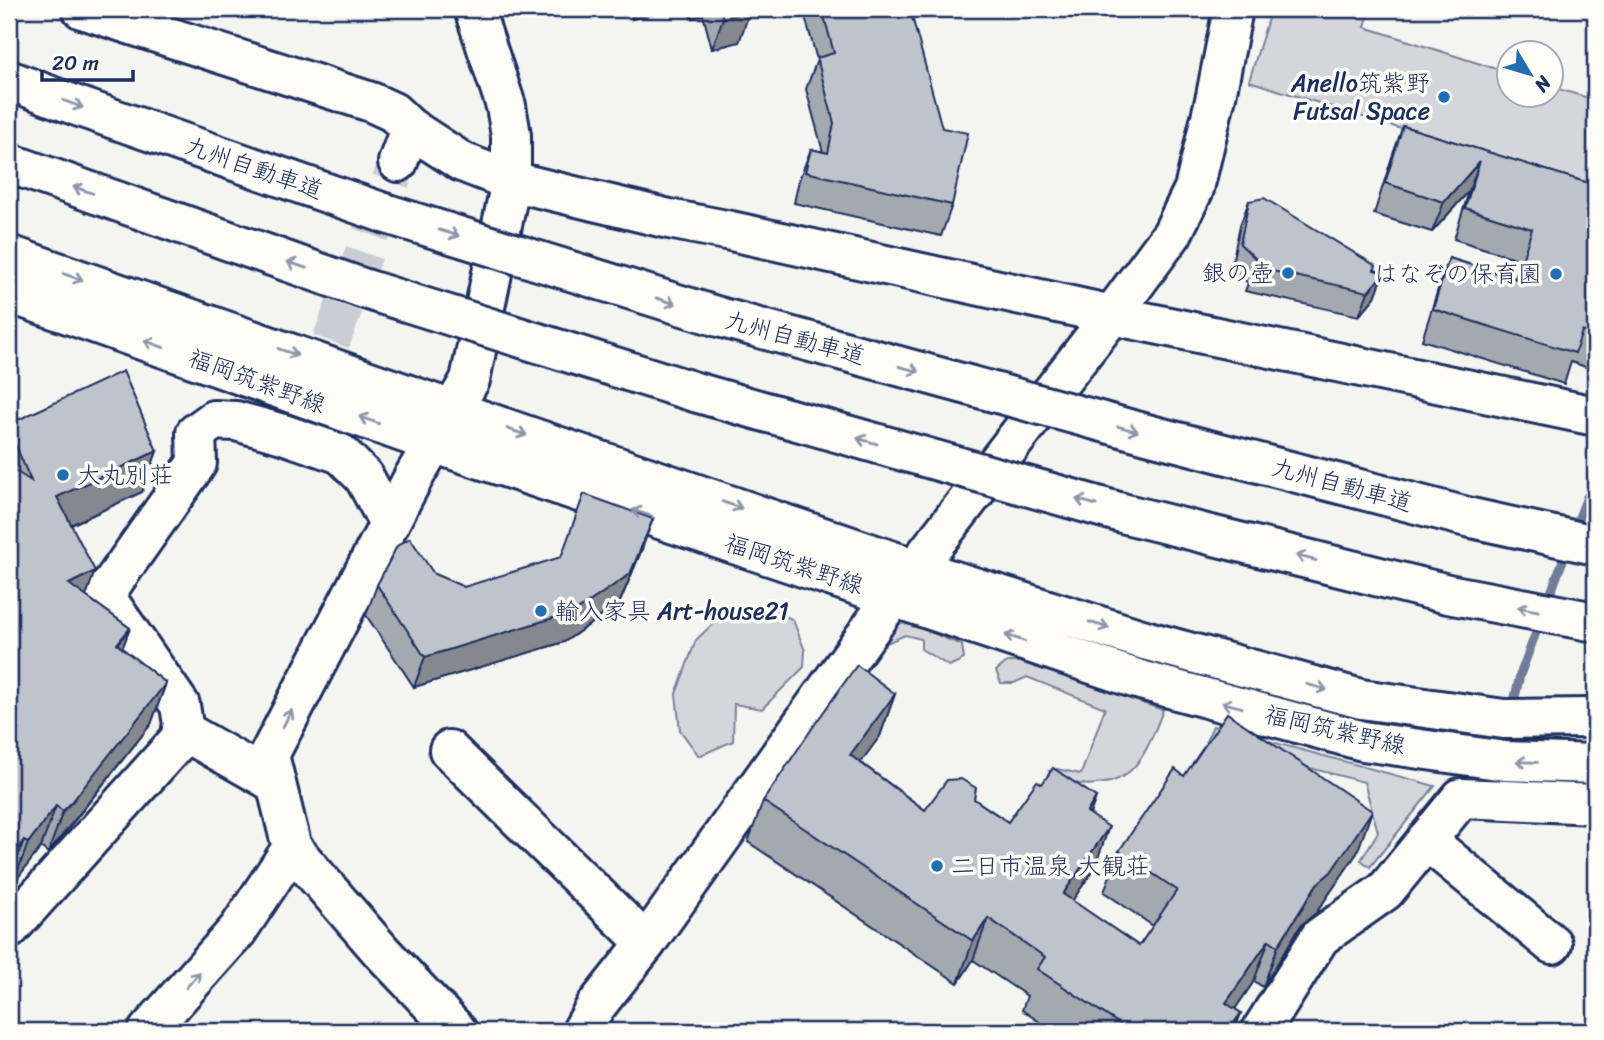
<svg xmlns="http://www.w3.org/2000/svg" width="1604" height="1040" font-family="Sriracha,'Klee One',sans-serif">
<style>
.green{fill:#d4d6db;stroke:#78829c;stroke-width:2}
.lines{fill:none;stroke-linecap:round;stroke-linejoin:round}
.stream{stroke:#717c98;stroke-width:9}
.minor-tunnel{stroke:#c9cdd4;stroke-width:38;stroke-dasharray:38 19;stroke-linecap:butt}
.minor-casing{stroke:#1b2f5e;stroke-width:44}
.major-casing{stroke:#1b2f5e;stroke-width:44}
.highway-casing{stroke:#1b2f5e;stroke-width:44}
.minor{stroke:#fdfcf7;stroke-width:38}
.major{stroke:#fdfcf7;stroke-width:38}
.highway{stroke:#fdfcf7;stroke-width:38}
.highway-bridge-casing{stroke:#1b2f5e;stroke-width:44;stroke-linecap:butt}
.highway-bridge{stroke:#fdfcf7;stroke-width:38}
.wall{fill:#a4a8af;stroke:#1b2f5e;stroke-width:2}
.shaded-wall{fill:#86888f;stroke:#1b2f5e;stroke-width:2}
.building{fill:#bfc3cc;stroke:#1b2f5e;stroke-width:2}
.oneway{stroke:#8c96aa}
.poi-dot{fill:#1f6fb2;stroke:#fdfcf7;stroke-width:2.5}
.labels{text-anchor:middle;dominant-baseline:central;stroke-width:7;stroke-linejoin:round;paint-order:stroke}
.poi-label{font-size:24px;fill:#1b2f5e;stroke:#fdfcf7;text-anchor:end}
.street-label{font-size:24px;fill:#1b2f5e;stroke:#fdfcf7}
</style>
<rect width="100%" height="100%" fill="#f4f4f1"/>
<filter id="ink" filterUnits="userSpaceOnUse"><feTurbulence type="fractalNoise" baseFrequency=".0143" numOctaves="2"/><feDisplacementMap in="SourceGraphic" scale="14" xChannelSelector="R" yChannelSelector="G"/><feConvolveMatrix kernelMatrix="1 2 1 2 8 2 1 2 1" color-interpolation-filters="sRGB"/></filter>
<g filter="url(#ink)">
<g class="green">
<path d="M 1271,9 L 1370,9 L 1365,27 L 1509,73 L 1510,94 L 1552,94 L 1552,87 L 1595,100 L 1595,190 L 1249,81 Z"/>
<path d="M 765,605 L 793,620 L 805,651 L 804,667 L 762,709 L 734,704 L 733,741 L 699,756 L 680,730 L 676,694 L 696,640 L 730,607 Z"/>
<path d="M 895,618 L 962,645 L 964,659 L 949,666 L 921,649 L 921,639 L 905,635 L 882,645 L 879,652 L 869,655 Z"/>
<path d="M 1007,662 L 1022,662 L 1163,710 C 1153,736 1141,772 1113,781 C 1108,783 1101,783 1096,784 C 1079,787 1063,780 1049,771 L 1057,769 L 1081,774 L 1105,708 L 1027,677 L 1014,683 L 1001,683 L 996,671 Z"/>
<path d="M 1213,726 L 1435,786 L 1370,867 L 1361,860 L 1378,832 L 1364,782 L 1206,741 Z"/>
</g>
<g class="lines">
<g class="stream">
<path d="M 1574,530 L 1587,497 L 1595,489"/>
<path d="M 1547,603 L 1568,547"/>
<path d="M 1515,697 L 1520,675 L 1540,622"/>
</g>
<path class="minor-tunnel" d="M 311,395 L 398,162"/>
<g class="minor-casing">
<g id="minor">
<path d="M 82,9 L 371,102 L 393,112 L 410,128 L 462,162 L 511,181 L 669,219 L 731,231 L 1112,315 L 1595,416"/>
<path d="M 398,162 L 410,128"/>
<path d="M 182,730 L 275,783"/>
<path d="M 449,750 L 646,943"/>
<path d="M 1426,840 L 1552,944"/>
<path d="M 292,848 L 381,951 L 457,1031"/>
<path d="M 9,929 L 180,739 L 183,725 L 180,705 L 104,595 L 197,463 L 196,433 L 214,420 L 236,421 L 283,434 L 341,454 L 364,477 L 389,523"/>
<path d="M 148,1031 L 238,930 L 292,848 L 269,755 L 413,478 L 470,380 L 511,181 L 511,135 L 506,106 L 474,9"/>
<path d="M 582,1031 L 596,1006 L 646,943 L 893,597 L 1112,315 L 1172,234 L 1194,189 L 1216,96 L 1233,9"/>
<path d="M 1261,1031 L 1320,937 L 1385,891 L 1461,798 L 1595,804"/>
</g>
</g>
<g class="major-casing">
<g id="major">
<path d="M 9,255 L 452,410 L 916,569 L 1148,641 L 1361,699 L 1504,719 L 1595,718"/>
<path d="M 9,293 L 433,443 L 1137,679 L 1363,741 L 1505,761 L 1595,764"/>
</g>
</g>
<g class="highway-casing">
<g id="highway">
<path d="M 9,80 L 77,106 L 384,213"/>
<path d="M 9,163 L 362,288"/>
</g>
</g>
<use href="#minor" class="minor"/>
<use href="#major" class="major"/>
<use href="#highway" class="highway"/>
<g class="highway-bridge-casing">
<g id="highway-bridge">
<path d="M 384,213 L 719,317 L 1147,434 L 1467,517 L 1595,545"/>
<path d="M 362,288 L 695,392 L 1122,513 L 1448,594 L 1595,622"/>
</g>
</g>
<use href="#highway-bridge" class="highway-bridge"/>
</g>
<g class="wall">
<path d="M 630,9 L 669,9 L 632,19 Z"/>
<path d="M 688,9 L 750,9 L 739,42 L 712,49 L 703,15 L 691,18 Z"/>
<path d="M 803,9 L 910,9 L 952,205 L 941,236 L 794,203 L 799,180 L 811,149 L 823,152 L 806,89 L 817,60 Z"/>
<path d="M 1403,126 L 1595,185 L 1595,370 L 1571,362 L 1564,384 L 1422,340 L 1438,289 L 1449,258 L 1515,278 L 1521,260 L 1454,239 L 1469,191 L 1432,232 L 1374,214 L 1392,157 Z"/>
<path d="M 1249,201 L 1374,270 L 1384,273 L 1375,297 L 1359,316 L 1245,291 L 1248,283 L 1231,268 L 1240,225 Z"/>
<path d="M 9,424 L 157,451 L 142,492 L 71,525 L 86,596 L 130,628 L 122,649 L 166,683 L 151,724 L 57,843 L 48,853 L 41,847 L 13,884 L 9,881 L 9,882 Z"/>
<path d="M 642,549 L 619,604 L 564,642 L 414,687 L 366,615 L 377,585 L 434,574 L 464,587 Z"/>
<path d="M 895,694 L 880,736 L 860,762 L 925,810 L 974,799 L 1008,822 L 1042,784 L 1096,797 L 1090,814 L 1094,869 L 1072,901 L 1139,946 L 1153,926 L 1104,892 L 1119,851 L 1184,776 L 1357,853 L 1316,913 L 1301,925 L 1263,987 L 1254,981 L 1235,1009 L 1241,1013 L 1234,1031 L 1053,1031 L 1022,1010 L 1027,996 L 973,960 L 958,983 L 748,842 L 763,801 Z"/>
</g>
<g class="shaded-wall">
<path d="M 636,9 L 669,9 L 632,19 Z"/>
<path d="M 694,9 L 705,9 L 703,15 L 691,18 Z"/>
<path d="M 750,11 L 739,42 L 712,49 L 723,18 Z"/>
<path d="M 1480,161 L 1469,191 L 1432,232 L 1444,202 Z"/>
<path d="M 1384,273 L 1375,297 L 1359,316 L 1368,292 Z"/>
<path d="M 157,451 L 142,492 L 42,538 L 57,497 Z"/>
<path d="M 653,519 L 642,549 L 619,604 L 564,642 L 414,687 L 425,657 Z"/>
<path d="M 95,571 L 80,613 L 69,584 Z"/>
<path d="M 130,628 L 114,670 L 117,644 Z"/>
<path d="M 166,683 L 151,724 L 48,853 L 63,811 Z"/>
<path d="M 895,694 L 880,736 L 835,797 L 850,755 Z"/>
<path d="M 1096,797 L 1081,839 L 1087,812 Z"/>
<path d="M 56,806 L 41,847 L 13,884 L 28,843 Z"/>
<path d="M 1372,811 L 1357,853 L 1316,913 L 1301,925 L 1263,987 L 1278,946 L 1317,884 Z"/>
<path d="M 1109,827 L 1094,869 L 1048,936 L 1063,894 Z"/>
<path d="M 24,840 L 9,882 L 9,861 Z"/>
<path d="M 988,918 L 973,960 L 958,983 L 973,941 Z"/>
<path d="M 1269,940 L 1254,981 L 1220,1031 L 1226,1003 Z"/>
<path d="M 1241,1013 L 1234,1031 L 1228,1031 Z"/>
</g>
<g class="building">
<path d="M 720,9 L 750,9 L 750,11 L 723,18 Z"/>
<path d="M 822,9 L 910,9 L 942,128 L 968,133 L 952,205 L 805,172 L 811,149 L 828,153 L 834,123 L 817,58 L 834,53 Z"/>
<path d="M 1403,126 L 1595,185 L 1595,336 L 1582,331 L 1575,353 L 1433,309 L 1449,258 L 1516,279 L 1532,229 L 1465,208 L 1480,161 L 1444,202 L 1385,183 Z"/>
<path d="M 1264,198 L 1376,266 L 1374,270 L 1384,273 L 1368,292 L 1254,267 L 1256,259 L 1240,244 L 1249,201 Z"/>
<path d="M 123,371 L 157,451 L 57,497 L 95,571 L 69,584 L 130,628 L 117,644 L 166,683 L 72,802 L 63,811 L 56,806 L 28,843 L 24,840 L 9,861 L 9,724 L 16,715 L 9,703 L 9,467 L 31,481 L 9,430 L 9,424 Z"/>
<path d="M 584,494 L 653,519 L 630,574 L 576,611 L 425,657 L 377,585 L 397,546 L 410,538 L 434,574 L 464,587 L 561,557 Z"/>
<path d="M 857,665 L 895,694 L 850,755 L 925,810 L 947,780 L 961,779 L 976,788 L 974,799 L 1008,822 L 1037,781 L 1042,784 L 1053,768 L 1096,797 L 1087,812 L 1109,827 L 1063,894 L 1139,946 L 1177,890 L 1119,851 L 1175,769 L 1184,776 L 1227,713 L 1372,811 L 1331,872 L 1317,884 L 1278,946 L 1269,940 L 1226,1003 L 1241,1013 L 1228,1031 L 1130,1031 L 1037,969 L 1045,957 L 988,918 L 973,941 L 763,801 L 815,724 Z"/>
</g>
<defs><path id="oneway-shaft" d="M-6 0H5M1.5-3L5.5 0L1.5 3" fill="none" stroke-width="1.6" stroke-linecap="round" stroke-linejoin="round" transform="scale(1.75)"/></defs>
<g class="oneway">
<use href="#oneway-shaft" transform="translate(73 104) rotate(20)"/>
<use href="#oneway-shaft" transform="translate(83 190) rotate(-161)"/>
<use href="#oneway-shaft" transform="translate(449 233) rotate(17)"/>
<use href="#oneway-shaft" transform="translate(297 265) rotate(-161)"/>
<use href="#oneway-shaft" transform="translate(73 277) rotate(19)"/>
<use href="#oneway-shaft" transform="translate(666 301) rotate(17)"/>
<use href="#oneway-shaft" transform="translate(154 344) rotate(-160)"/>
<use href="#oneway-shaft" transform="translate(288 352) rotate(19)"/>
<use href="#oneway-shaft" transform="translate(909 369) rotate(15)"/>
<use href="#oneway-shaft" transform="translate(369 420) rotate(-160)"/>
<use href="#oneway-shaft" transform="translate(1128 429) rotate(15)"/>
<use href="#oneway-shaft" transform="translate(517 432) rotate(19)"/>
<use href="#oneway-shaft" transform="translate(867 441) rotate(-164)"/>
<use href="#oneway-shaft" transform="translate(1086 502) rotate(-164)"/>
<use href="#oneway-shaft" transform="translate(732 505) rotate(19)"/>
<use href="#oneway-shaft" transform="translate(642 513) rotate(-162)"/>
<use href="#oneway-shaft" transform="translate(1306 558) rotate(-166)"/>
<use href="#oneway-shaft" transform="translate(1528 609) rotate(-169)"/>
<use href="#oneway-shaft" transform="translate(1099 625) rotate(17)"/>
<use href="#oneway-shaft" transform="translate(1015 638) rotate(-161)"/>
<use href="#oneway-shaft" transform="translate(1317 687) rotate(15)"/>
<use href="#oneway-shaft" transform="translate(1232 705) rotate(-165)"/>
<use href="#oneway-shaft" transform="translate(287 719) rotate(-63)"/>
<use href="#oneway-shaft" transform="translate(1527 762) rotate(-178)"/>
<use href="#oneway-shaft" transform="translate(193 980) rotate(-49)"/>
</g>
</g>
<g class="poi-dot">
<circle cx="1444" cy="97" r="7"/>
<circle cx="1288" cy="273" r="7"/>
<circle cx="1556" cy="274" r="7"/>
<circle cx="63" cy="475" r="7"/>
<circle cx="541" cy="611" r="7"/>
<circle cx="937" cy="866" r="7"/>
</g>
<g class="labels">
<g class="poi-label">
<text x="1430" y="83">Anello筑紫野<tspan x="1430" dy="28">Futsal Space</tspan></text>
<text x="1274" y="273">銀の壺</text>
<text x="1542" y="274">はなぞの保育園</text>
<text x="77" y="475" text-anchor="start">大丸別荘</text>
<text x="555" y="611" text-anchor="start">輸入家具 Art-house21</text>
<text x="951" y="866" text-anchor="start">二日市温泉 大観荘</text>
</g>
<g class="street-label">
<text transform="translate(254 168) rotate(19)">九州自動車道</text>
<text transform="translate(795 338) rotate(15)">九州自動車道</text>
<text transform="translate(257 381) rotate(20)">福岡筑紫野線</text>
<text transform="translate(1342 485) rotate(15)">九州自動車道</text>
<text transform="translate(794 564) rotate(18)">福岡筑紫野線</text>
<text transform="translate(1335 730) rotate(13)">福岡筑紫野線</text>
</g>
</g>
<rect width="1604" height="1040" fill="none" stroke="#fdfcf7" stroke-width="35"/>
<rect x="18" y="18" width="1569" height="1005" fill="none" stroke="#1b2f5e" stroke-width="2.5" filter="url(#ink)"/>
<g transform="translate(1530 74) rotate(128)"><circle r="33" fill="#fdfcf7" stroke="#a3aaba" stroke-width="2"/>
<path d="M0-5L12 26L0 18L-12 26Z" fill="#1f6fb2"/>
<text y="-10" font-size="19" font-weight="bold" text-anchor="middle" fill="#1b2f5e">N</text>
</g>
<path d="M42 70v10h91v-10" fill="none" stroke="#1b2f5e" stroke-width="3.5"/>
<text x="52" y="70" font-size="21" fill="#1b2f5e" stroke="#fdfcf7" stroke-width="5" paint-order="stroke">20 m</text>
</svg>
